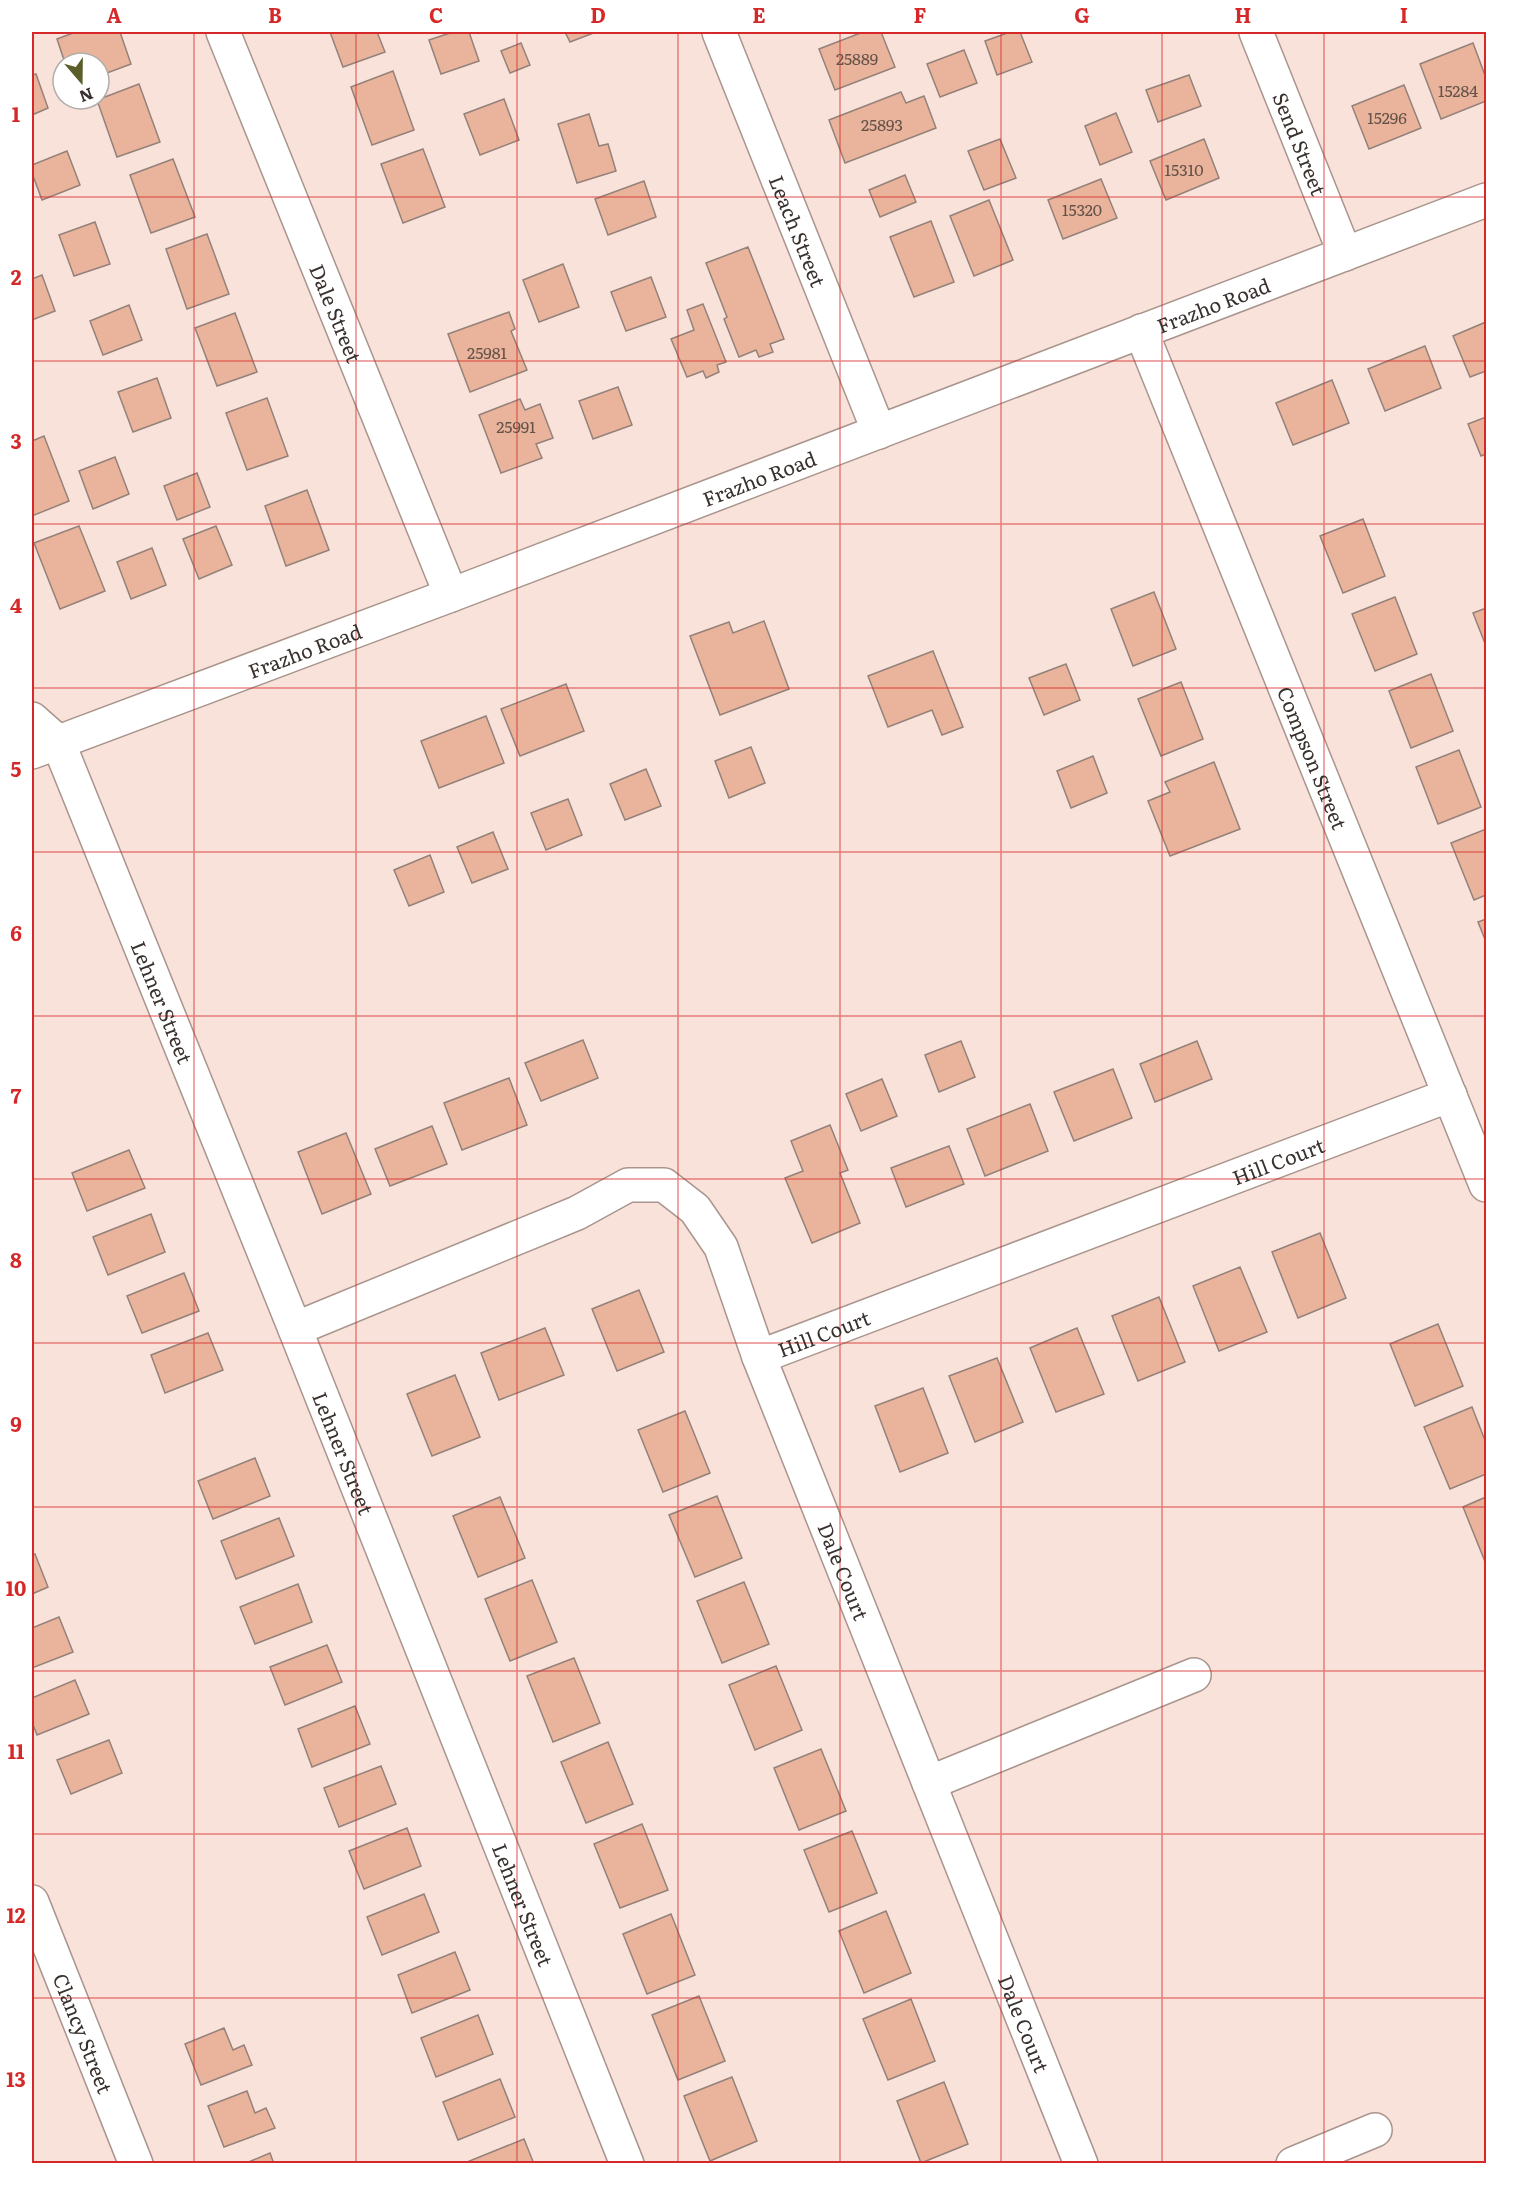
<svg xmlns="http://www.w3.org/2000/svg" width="1518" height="2195" font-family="Literata,serif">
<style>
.building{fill:#eab49c;stroke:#948179;stroke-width:1.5}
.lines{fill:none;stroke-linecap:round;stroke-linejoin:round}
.minor-casing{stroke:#a9958d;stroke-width:36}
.minor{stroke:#fff;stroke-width:33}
.grid{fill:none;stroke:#d62828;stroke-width:1.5;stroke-opacity:0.55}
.labels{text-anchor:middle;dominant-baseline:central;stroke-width:5;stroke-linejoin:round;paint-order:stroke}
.number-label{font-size:16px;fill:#655249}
.street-label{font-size:20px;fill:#39312d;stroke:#fff}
.neatline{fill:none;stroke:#d62828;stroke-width:2}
.grid-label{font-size:20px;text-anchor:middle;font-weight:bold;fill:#d62828}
</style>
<rect width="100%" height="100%" fill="#f8e2d9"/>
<g class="building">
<path d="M 72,32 L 120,32 L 131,64 L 99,76 L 99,63 L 65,63 L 57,39 L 73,33 Z"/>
<path d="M 330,32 L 377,32 L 385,52 L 343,67 Z"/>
<path d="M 453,32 L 469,32 L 479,61 L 441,74 L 429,40 Z"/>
<path d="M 565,32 L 596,32 L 570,42 Z"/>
<path d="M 863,32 L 881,32 L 895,67 L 835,90 L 819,49 Z"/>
<path d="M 1010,32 L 1020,32 L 1032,62 L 997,75 L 985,41 Z"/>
<path d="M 521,43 L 530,65 L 510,73 L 501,51 Z"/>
<path d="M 1473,43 L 1486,78 L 1486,101 L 1441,119 L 1420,64 Z"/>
<path d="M 964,50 L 977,83 L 940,97 L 927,64 Z"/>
<path d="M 393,71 L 414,130 L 372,145 L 351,87 Z"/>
<path d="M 36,74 L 48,108 L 32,115 L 32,75 Z"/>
<path d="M 1189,75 L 1201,106 L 1158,122 L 1146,90 Z"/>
<path d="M 139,84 L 160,142 L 117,157 L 97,100 Z"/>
<path d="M 1404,85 L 1421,128 L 1369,149 L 1352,106 Z"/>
<path d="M 901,92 L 906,103 L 924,96 L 936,128 L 845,163 L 829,120 Z"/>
<path d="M 504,99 L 519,140 L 480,155 L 464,114 Z"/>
<path d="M 1116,113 L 1132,152 L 1100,165 L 1085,126 Z"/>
<path d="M 589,114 L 599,146 L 608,144 L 616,171 L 577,183 L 558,124 Z"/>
<path d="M 1000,139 L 1016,178 L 984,190 L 968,151 Z"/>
<path d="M 1204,139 L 1219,178 L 1166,200 L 1150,161 Z"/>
<path d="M 423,149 L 445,207 L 403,223 L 381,164 Z"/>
<path d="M 67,151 L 80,185 L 42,200 L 32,173 L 32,165 Z"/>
<path d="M 173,159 L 195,217 L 151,233 L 130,175 Z"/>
<path d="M 905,175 L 916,202 L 880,217 L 869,190 Z"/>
<path d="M 1101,179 L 1117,218 L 1063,239 L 1048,200 Z"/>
<path d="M 644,181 L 656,217 L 608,235 L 595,199 Z"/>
<path d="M 989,200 L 1013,260 L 974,276 L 950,216 Z"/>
<path d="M 931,221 L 954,282 L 914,297 L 890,237 Z"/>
<path d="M 95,222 L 110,264 L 74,276 L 59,235 Z"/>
<path d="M 207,234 L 229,294 L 187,309 L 166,249 Z"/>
<path d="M 748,247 L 784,339 L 770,344 L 773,352 L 759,357 L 756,350 L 739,357 L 724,319 L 727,317 L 706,263 Z"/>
<path d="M 563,264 L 579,307 L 539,322 L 523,280 Z"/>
<path d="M 42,275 L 55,311 L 32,320 L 32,279 Z"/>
<path d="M 651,277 L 666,317 L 626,331 L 611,292 Z"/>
<path d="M 703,304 L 726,362 L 717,365 L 719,372 L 706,378 L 703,371 L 687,377 L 671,339 L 694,330 L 687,310 Z"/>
<path d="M 129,305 L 142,340 L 103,355 L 90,321 Z"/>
<path d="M 509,312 L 515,329 L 511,331 L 527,370 L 470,392 L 448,334 Z"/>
<path d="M 235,313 L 257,372 L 217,386 L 195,328 Z"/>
<path d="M 1486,322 L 1486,371 L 1470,377 L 1453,336 Z"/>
<path d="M 1425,346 L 1441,388 L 1385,411 L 1368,369 Z"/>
<path d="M 157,378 L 171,418 L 133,432 L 118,392 Z"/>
<path d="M 1332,380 L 1349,423 L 1293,445 L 1276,403 Z"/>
<path d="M 618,387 L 632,425 L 593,439 L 579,401 Z"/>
<path d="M 267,398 L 288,456 L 247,470 L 226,413 Z"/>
<path d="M 520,399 L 525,410 L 540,404 L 553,438 L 536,444 L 542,458 L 501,473 L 479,415 Z"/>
<path d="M 1486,417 L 1486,454 L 1481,456 L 1468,424 Z"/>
<path d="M 44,436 L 69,501 L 32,516 L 32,441 Z"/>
<path d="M 115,457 L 129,494 L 93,509 L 79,471 Z"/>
<path d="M 197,473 L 210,507 L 177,520 L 164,486 Z"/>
<path d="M 307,490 L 329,550 L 286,566 L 265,506 Z"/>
<path d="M 1363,519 L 1385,576 L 1343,593 L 1320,536 Z"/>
<path d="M 79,526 L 105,591 L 60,609 L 34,543 Z"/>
<path d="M 216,526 L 232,565 L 199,579 L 183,539 Z"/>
<path d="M 152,548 L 166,585 L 131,599 L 117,562 Z"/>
<path d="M 1154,592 L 1176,649 L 1133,666 L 1111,609 Z"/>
<path d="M 1395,597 L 1417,654 L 1375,671 L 1352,614 Z"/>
<path d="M 1486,608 L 1486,646 L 1473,613 Z"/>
<path d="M 764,621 L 789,689 L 720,715 L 690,636 L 729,622 L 733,633 Z"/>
<path d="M 933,651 L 963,727 L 942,735 L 932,710 L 888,727 L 868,676 Z"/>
<path d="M 1066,664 L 1080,700 L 1044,715 L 1029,678 Z"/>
<path d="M 1431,674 L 1453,731 L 1411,748 L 1389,691 Z"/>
<path d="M 1181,682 L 1203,739 L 1161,756 L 1138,699 Z"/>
<path d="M 566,684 L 584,731 L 520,756 L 501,709 Z"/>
<path d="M 486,716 L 504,763 L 439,788 L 421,741 Z"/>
<path d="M 751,747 L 765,783 L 729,798 L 715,761 Z"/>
<path d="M 1459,750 L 1481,807 L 1438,824 L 1416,767 Z"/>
<path d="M 1093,756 L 1107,793 L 1071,808 L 1057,771 Z"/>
<path d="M 1214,762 L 1240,829 L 1170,856 L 1148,801 L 1170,792 L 1165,782 Z"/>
<path d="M 646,769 L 661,806 L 625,820 L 610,784 Z"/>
<path d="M 568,799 L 582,835 L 546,850 L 531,813 Z"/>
<path d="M 1486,829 L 1486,895 L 1474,900 L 1451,843 Z"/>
<path d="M 493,832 L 508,869 L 472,883 L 457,847 Z"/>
<path d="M 430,855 L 444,892 L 409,906 L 394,870 Z"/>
<path d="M 1486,919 L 1486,942 L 1478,922 Z"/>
<path d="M 583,1040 L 598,1078 L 541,1101 L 525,1063 Z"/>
<path d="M 961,1041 L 975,1077 L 939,1092 L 925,1055 Z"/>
<path d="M 1197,1041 L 1212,1079 L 1155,1102 L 1140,1064 Z"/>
<path d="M 1113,1069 L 1132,1118 L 1074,1141 L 1054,1092 Z"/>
<path d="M 509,1078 L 527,1125 L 462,1150 L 444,1103 Z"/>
<path d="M 882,1079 L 897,1116 L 861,1131 L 846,1094 Z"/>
<path d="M 1030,1104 L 1048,1151 L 985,1176 L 967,1129 Z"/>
<path d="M 830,1125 L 848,1170 L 840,1173 L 860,1223 L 812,1243 L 785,1178 L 803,1171 L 791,1141 Z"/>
<path d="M 432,1126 L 447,1164 L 390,1186 L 375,1149 Z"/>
<path d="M 346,1133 L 371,1194 L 322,1214 L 298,1152 Z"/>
<path d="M 949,1146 L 964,1184 L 906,1207 L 891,1168 Z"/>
<path d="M 129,1150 L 145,1188 L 87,1211 L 72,1173 Z"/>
<path d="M 151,1214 L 165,1252 L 108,1275 L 93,1237 Z"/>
<path d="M 1320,1233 L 1346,1298 L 1298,1318 L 1272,1252 Z"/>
<path d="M 1240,1267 L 1267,1332 L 1219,1351 L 1193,1286 Z"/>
<path d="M 184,1273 L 199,1311 L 142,1333 L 127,1296 Z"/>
<path d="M 639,1290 L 664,1352 L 617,1371 L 592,1309 Z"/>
<path d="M 1159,1297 L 1185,1362 L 1138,1381 L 1112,1316 Z"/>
<path d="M 1438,1324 L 1463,1386 L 1415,1406 L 1390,1344 Z"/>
<path d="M 545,1328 L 564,1375 L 499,1400 L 481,1353 Z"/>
<path d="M 1077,1328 L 1104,1394 L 1056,1412 L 1030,1348 Z"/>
<path d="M 208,1333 L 223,1370 L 165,1393 L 151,1355 Z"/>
<path d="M 997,1358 L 1023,1422 L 975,1442 L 949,1376 Z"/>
<path d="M 455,1375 L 480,1437 L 432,1456 L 407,1394 Z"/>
<path d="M 923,1388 L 948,1453 L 900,1472 L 875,1406 Z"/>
<path d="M 1472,1407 L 1486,1443 L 1486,1474 L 1450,1489 L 1424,1427 Z"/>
<path d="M 685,1411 L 710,1473 L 663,1492 L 638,1430 Z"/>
<path d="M 255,1458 L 270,1496 L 213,1519 L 198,1481 Z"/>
<path d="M 717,1496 L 742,1558 L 695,1577 L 669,1515 Z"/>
<path d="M 500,1497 L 525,1558 L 478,1577 L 453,1516 Z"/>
<path d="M 1486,1497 L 1486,1564 L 1463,1507 Z"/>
<path d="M 279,1518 L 294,1556 L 236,1579 L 221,1541 Z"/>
<path d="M 35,1554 L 48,1587 L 32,1594 L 32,1555 Z"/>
<path d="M 532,1580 L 557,1642 L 510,1661 L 485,1599 Z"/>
<path d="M 744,1582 L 769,1644 L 722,1663 L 697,1601 Z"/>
<path d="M 298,1584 L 312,1622 L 255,1644 L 240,1607 Z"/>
<path d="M 59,1617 L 73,1652 L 32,1668 L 32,1628 Z"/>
<path d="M 327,1645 L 342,1682 L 285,1705 L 270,1667 Z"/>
<path d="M 574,1658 L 600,1723 L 553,1742 L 527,1676 Z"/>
<path d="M 776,1666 L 802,1730 L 755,1750 L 729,1685 Z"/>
<path d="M 75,1680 L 89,1714 L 37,1735 L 32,1722 L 32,1698 Z"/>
<path d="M 355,1706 L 370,1744 L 312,1767 L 298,1729 Z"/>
<path d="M 109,1740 L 122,1773 L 71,1794 L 57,1760 Z"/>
<path d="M 608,1742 L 633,1804 L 586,1823 L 561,1762 Z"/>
<path d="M 821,1749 L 846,1811 L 799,1830 L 774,1768 Z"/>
<path d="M 381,1766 L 396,1804 L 339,1827 L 324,1788 Z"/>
<path d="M 642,1824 L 668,1890 L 620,1908 L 594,1844 Z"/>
<path d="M 407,1828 L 421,1866 L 364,1889 L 349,1851 Z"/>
<path d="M 852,1831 L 877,1893 L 829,1912 L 804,1850 Z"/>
<path d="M 424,1894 L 439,1932 L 382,1955 L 367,1917 Z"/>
<path d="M 886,1911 L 911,1973 L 864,1993 L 839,1931 Z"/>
<path d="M 671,1914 L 695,1975 L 647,1994 L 623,1934 Z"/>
<path d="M 455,1952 L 470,1990 L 412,2013 L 398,1975 Z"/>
<path d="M 699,1996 L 725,2061 L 678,2080 L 652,2015 Z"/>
<path d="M 911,1999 L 935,2061 L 888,2080 L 863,2019 Z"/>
<path d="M 478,2015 L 493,2054 L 436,2077 L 421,2038 Z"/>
<path d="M 224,2028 L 233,2050 L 244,2045 L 252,2065 L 201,2085 L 185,2044 Z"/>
<path d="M 732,2077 L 757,2141 L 710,2161 L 684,2096 Z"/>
<path d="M 500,2079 L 515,2117 L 458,2140 L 443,2102 Z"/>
<path d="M 944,2082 L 968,2144 L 921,2163 L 897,2101 Z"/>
<path d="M 247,2091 L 255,2113 L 266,2108 L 275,2128 L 224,2147 L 208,2106 Z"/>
<path d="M 524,2139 L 534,2164 L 467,2164 L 467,2162 Z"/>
<path d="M 270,2153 L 274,2164 L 244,2164 Z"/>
</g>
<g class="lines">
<g class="minor-casing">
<g id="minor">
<path id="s1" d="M 223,32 L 451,595"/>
<path id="s2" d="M 719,32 L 879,432"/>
<path id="s3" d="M 1256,32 L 1345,254"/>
<path id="s4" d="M 1141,331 L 1486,1185"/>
<path id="s5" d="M 32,719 L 58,742 L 295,1329 L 627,2164"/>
<path id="s6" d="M 32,752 L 451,595 L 1486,200"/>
<path id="s7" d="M 295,1329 L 577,1213 L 628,1185 L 664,1185 L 695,1209 L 721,1247 L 759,1357 L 1081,2164"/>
<path id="s8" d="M 759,1357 L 1450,1095"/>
<path d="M 929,1783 L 1194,1675"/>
<path id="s9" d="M 32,1902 L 136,2164"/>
<path d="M 1293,2164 L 1375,2130"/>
</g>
</g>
<use href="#minor" class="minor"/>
</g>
<path class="grid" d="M 194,32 L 194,2164M 356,32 L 356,2164M 517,32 L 517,2164M 678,32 L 678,2164M 840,32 L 840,2164M 1001,32 L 1001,2164M 1162,32 L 1162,2164M 1324,32 L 1324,2164M 32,197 L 1486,197M 32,361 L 1486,361M 32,524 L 1486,524M 32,688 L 1486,688M 32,852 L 1486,852M 32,1016 L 1486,1016M 32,1179 L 1486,1179M 32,1343 L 1486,1343M 32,1507 L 1486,1507M 32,1671 L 1486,1671M 32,1834 L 1486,1834M 32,1998 L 1486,1998"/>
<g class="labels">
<g class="number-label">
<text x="857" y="58">25889</text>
<text x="1458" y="90">15284</text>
<text x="1387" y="117">15296</text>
<text x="882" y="124">25893</text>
<text x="1184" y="169">15310</text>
<text x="1082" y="209">15320</text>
<text x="487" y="352">25981</text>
<text x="516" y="426">25991</text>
</g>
<g class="street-label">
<text stroke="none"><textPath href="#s3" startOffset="120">Send Street</textPath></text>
<text stroke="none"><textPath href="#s2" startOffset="214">Leach Street</textPath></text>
<text stroke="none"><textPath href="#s6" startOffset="1263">Frazho Road</textPath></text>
<text stroke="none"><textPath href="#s1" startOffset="303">Dale Street</textPath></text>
<text stroke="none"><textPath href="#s6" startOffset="777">Frazho Road</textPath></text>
<text stroke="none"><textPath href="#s6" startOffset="291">Frazho Road</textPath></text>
<text stroke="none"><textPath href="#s4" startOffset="460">Compson Street</textPath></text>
<text stroke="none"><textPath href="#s5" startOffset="315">Lehner Street</textPath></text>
<text stroke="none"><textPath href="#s8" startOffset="555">Hill Court</textPath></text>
<text stroke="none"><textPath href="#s8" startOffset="69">Hill Court</textPath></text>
<text stroke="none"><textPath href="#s5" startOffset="801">Lehner Street</textPath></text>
<text stroke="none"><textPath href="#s7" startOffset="831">Dale Court</textPath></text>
<text stroke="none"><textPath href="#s5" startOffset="1287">Lehner Street</textPath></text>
<text stroke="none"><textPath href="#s7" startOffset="1318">Dale Court</textPath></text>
<text stroke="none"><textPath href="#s9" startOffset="141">Clancy Street</textPath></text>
</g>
</g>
<rect width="1518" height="2195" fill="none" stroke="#ffffff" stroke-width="66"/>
<g transform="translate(81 81) rotate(160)"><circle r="28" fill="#ffffff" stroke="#b0adab" stroke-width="1.5"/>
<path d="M0-4.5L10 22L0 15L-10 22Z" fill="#5b5d2a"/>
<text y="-9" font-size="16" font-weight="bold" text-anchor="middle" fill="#39312d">N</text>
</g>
<rect x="33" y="33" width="1452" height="2129" class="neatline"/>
<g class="grid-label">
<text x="114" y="23">A</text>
<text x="275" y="23">B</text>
<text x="436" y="23">C</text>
<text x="598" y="23">D</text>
<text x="759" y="23">E</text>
<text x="920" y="23">F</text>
<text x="1082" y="23">G</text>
<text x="1243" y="23">H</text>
<text x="1404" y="23">I</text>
<text x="16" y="122">1</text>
<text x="16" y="285">2</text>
<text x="16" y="449">3</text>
<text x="16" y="613">4</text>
<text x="16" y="777">5</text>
<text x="16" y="941">6</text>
<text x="16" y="1104">7</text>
<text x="16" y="1268">8</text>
<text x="16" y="1432">9</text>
<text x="16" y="1596">10</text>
<text x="16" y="1759">11</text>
<text x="16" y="1923">12</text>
<text x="16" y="2087">13</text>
</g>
</svg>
